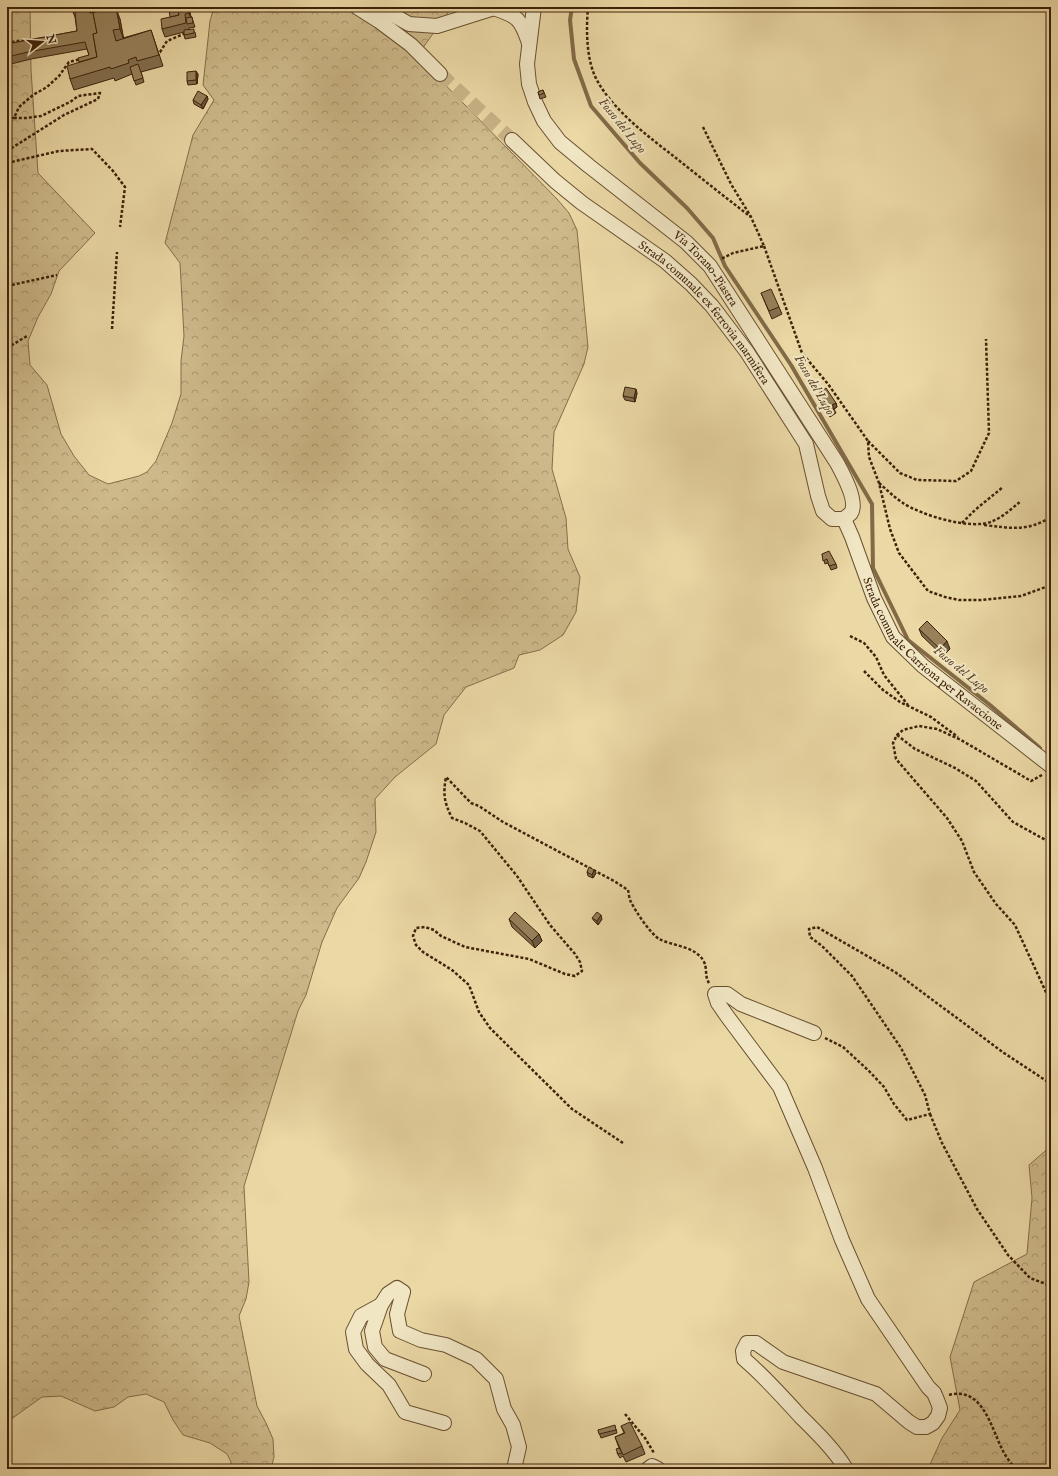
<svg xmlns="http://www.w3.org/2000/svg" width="1058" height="1476" font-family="'IM FELL English',serif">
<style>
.forest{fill:url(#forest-crowns);stroke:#866d4a}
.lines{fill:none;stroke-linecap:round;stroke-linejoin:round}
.stream{stroke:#826a47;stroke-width:4}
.minor-tunnel{stroke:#c8b386;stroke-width:14;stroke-dasharray:14 7;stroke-linecap:butt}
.minor-casing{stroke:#694f30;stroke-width:16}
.path{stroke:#3e2109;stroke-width:2.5;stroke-dasharray:3 2;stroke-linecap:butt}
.minor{stroke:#f1e6c4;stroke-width:14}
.wall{fill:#826e4d;stroke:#3e2109}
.shaded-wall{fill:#6a5a3f;stroke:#3e2109}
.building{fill:#97805a;stroke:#3e2109}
.labels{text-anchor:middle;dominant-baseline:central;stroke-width:4;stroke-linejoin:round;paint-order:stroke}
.street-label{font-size:12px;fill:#3e2109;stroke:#f1e6c4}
.water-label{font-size:13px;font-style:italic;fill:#604528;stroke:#f1e6c4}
</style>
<defs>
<pattern id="forest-crowns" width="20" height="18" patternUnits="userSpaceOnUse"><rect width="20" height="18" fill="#cdb98a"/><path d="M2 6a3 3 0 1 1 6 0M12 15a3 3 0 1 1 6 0" fill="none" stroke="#a8966f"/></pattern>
</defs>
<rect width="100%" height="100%" fill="#ead8a5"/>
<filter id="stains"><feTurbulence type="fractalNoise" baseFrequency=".005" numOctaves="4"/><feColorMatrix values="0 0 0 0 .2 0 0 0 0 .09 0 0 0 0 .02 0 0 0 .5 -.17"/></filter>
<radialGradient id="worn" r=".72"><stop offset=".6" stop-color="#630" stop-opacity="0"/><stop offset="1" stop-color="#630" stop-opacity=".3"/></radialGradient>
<g class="forest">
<path d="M 7,7 L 30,7 L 31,70 L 38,173 L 95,233 L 59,271 L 51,294 L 38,317 L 28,341 L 30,365 L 47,385 L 61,434 L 74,456 L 89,475 L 108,484 L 139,476 L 147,472 L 156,461 L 172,423 L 181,394 L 181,361 L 184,336 L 180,263 L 165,243 L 193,135 L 214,100 L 203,85 L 210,21 L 214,7 L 452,7 L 417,56 L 557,199 L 569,213 L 577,230 L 588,347 L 584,364 L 554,432 L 552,469 L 566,518 L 568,549 L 580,577 L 576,612 L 563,635 L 540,650 L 519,655 L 514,668 L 466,687 L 444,715 L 436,744 L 395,777 L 375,799 L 376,832 L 366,862 L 359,878 L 337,908 L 322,942 L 306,995 L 298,1011 L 244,1186 L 249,1282 L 246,1299 L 239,1316 L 257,1406 L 266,1423 L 273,1439 L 274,1457 L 271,1469 L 230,1469 L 231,1462 L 227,1454 L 210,1443 L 183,1435 L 173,1420 L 164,1402 L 146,1394 L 128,1397 L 114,1407 L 95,1411 L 61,1396 L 42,1397 L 7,1422 Z"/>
<path d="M 1051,1146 L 1051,1469 L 928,1469 L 942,1438 L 960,1410 L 950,1357 L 974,1282 L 1027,1254 L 1032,1198 L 1029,1165 Z"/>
</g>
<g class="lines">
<path class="stream" d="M 572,7 L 570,20 L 574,59 L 591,106 L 640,163 L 687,208 L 713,238 L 725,266 L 791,365 L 872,504 L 873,568 L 908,640 L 990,705 L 1040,748"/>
<path class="minor-tunnel" d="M 440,74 L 512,140"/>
<g class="minor-casing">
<g id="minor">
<path d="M 357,7 L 379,21 L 411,45 L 440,74"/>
<path d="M 379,7 L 409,24 L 437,26 L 497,7"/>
<path id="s1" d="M 534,7 L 527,64 L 529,84 L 535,102 L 544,121 L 560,142 L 589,166 L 686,242 L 710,266 L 837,463 C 843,474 858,502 851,513 C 849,515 846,517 844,519"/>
<path d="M 493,8 C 518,16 521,19 529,43"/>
<path id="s2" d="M 512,140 L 555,181 L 582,203 L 665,261 L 691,284 L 712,306 L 747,352 L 806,444 L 818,496 L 823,511 L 832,519 L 844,519"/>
<path id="s3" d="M 844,519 L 852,537 L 874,598 L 893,637 L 923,666 L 1051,766"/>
<path d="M 814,1033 L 741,1004 L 727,994 L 715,994 L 718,1003 L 727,1016 L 780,1087 L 815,1168 L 842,1240 L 868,1299 L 928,1387 L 934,1393 L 937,1400 L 940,1408 L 938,1416 L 933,1423 L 926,1427 L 917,1427 L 909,1422 L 876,1394 L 783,1362 L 756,1343 L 747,1343 L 743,1351 L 744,1359 C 764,1376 782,1396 800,1416 C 816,1432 834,1449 846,1469"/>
<path d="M 381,1305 L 361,1316 L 353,1332 L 356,1349 L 367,1364 L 389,1385 L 405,1412 L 444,1423"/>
<path d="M 424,1374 L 385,1359 L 375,1347 L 372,1331 L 381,1305 L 388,1294 L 397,1288 L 403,1292 L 397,1314 L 400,1331 L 421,1340 L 446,1345 L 476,1359 L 496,1379 L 504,1409 L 513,1425 L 519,1447 L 514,1469"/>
<path d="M 648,1469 L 652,1466 L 658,1469"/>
</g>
</g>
<g class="path">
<path d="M 588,7 C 586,30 586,62 598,82 C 615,112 649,137 676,158 C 701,178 726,198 751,217"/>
<path d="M 7,12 L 19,7"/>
<path d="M 7,44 L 16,41 L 26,41"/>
<path d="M 155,53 L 160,52 L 167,41 L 186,33"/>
<path d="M 7,117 L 14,118"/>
<path d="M 703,127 L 731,184 L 751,217 L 764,246 L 733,253 L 721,259"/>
<path d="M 7,151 L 64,115 L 98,99 L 100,93 L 78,96 L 70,102 L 41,116 L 26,118 L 14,118 L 19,107 L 33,95 L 47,87 L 59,76 L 69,62 L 81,59"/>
<path d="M 7,163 L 59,151 L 92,149 L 113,171 L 125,187 L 120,227"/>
<path d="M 764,246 L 802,353 L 828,384 L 868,441 L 869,457 L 879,483 L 890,529 L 899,553 L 928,591 L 945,597 L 959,600 L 982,600 L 1021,596 L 1051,585"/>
<path d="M 7,286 L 57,275"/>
<path d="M 112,329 L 117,252"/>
<path d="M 7,348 L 27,336"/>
<path d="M 868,441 L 900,473 L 917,480 L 956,481 L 971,471 L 989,433 L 986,339"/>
<path d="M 879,483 C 887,490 894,497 903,503 C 921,515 972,531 993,521 C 1003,517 1012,508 1020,502"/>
<path d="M 962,523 L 975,510 L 1003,487"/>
<path d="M 984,525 C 1010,528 1027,532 1051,517"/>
<path d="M 850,636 L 864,643 L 876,657 L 884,675 L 908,705"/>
<path d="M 864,671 L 883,690 L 900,702 L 931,717 L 958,737"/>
<path d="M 897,735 L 915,749 L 955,768 L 976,781 L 1013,822 L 1051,843"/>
<path d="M 1042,775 L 1031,781 L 961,740 L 937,729 L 919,726 L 903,730 L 897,735 L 893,743 L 896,759 L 947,818 L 962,841 L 974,872 L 996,904 L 1015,925 L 1051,1003"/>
<path d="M 825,1038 L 843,1047 L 869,1071 L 884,1087 L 894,1104 L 907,1120 L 930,1114 L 925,1095 L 901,1048 L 852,976 L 822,946 L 810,937 L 809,929 L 817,927 L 895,972 L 1004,1053 L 1051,1084"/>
<path d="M 930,1114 L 942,1143 L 977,1209 L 1008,1255 L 1030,1278 L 1051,1286"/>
<path d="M 623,1143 L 572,1109 L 490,1028 L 479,1012 L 469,985 L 452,970 L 423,952 L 416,945 L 413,936 L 416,928 L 425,927 L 434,930 L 441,936 L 465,947 L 529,959 L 565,974 L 575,976 L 582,971 L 580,962 L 575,954 L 550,925 L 517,876 L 480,831 L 465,823 L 452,818 C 444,802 443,794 446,777 L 471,803 L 479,806 L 503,822 L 614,881 L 628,890 C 629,894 629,899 631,902 C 636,912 650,933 659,939 C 673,946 694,946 703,960 C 708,968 704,975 709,983"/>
<path d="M 949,1395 C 983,1386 991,1428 1003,1451 C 1006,1457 1011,1463 1015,1469"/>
<path d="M 625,1414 L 645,1438 L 654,1453"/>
</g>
<use href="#minor" class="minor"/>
</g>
<g class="wall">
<path d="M 71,7 L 97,7 L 90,9 L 91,13 L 98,11 L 98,7 L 109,7 L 110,9 L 120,19 L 123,38 L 151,30 L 163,66 L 141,72 L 144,82 L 136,85 L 132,74 L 115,81 L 114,78 L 74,90 L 70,79 L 79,62 L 89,55 L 87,49 L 31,59 L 7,65 L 7,44 L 77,31 L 75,17 Z"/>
<path d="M 189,9 L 191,17 L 192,17 L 193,21 L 195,27 L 189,28 L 189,30 L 195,32 L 196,37 L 185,39 L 184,35 L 184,32 L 165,37 L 162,29 L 170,17 Z"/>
<path d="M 198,74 L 197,84 L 188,85 L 187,81 Z"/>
<path d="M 543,90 L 546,97 L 540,99 L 538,92 Z"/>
<path d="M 207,96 L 208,99 L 203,109 L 194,104 L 193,100 Z"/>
<path d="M 761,293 L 779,307 L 782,314 L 772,319 Z"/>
<path d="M 637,393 L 635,402 L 625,400 L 623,396 Z"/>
<path d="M 818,394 L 836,403 L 837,407 L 834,409 L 836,413 L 830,417 L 819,397 Z"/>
<path d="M 822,554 L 836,564 L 837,568 L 831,570 L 828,563 L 825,564 Z"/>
<path d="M 919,629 L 950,649 L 943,656 L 922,636 Z"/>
<path d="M 594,870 L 596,873 L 593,878 L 588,876 L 587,872 Z"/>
<path d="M 592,918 L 602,919 L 598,925 L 594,921 Z"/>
<path d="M 509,919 L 539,934 L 542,941 L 535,948 L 512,927 Z"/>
<path d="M 621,1426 L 642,1446 L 645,1454 L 626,1462 L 623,1456 L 620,1458 L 617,1453 L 619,1448 L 615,1437 L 624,1433 Z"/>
<path d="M 616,1429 L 617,1433 L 601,1438 L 598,1430 Z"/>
</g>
<g class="shaded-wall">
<path d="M 188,7 L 189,7 L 189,9 L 192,21 L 189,13 Z"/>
<path d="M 116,8 L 120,19 L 124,40 L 120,29 Z"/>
<path d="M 196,71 L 198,74 L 197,84 L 196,80 Z"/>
<path d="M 207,96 L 208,99 L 203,109 L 201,105 Z"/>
<path d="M 636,389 L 637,393 L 635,402 L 634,398 Z"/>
<path d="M 836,403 L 837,407 L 834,409 L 832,405 Z"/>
<path d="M 947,641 L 950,649 L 943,656 L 940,649 Z"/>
<path d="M 594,870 L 596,873 L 593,878 L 592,875 Z"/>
<path d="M 601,915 L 602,919 L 598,925 L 597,921 Z"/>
<path d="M 539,934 L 542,941 L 535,948 L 532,941 Z"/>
</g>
<g class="building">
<path d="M 71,7 L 89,7 L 90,13 L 94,12 L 93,13 L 97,33 L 93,34 L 97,57 L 79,62 L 78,58 L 89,55 L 85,42 L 28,52 L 7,57 L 7,44 L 77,31 L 75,12 L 80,11 L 79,8 L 72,10 Z"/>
<path d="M 98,7 L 109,7 L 109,10 L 116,8 L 120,29 L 113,30 L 116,41 L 151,30 L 159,55 L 137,61 L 136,57 L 128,60 L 129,63 L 111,69 L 110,67 L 70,79 L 67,66 L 97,57 L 93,34 L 97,33 L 93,13 L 98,11 Z"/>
<path d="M 177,7 L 188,7 L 189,13 L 185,14 L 186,23 L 162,29 L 161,19 L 179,15 Z"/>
<path d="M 177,7 L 179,15 L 170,17 L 169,9 Z"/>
<path d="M 192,17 L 193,23 L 187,24 L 186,18 Z"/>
<path d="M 194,29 L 194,33 L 184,35 L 184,30 Z"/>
<path d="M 138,64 L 143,78 L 134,81 L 130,67 Z"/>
<path d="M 196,71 L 196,80 L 187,81 L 187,72 Z"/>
<path d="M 543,90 L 544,93 L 539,95 L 538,92 Z"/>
<path d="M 198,91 L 207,96 L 201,105 L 193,100 Z"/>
<path d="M 771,289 L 779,307 L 769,311 L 761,293 Z"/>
<path d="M 625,387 L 636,389 L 634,398 L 623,396 Z"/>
<path d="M 826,388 L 836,403 L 832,405 L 834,409 L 828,413 L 818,394 Z"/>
<path d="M 829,551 L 836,564 L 829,566 L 827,559 L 823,561 L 822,554 Z"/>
<path d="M 927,621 L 947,641 L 940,649 L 919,629 Z"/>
<path d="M 589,867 L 594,870 L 592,875 L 587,872 Z"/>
<path d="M 515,912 L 539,934 L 532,941 L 509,919 Z"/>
<path d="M 597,912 L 601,915 L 597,921 L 592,918 Z"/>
<path d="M 630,1422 L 642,1446 L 623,1455 L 615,1437 L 625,1433 L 621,1426 Z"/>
<path d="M 615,1425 L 616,1430 L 599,1434 L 598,1430 Z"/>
<path d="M 619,1448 L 622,1453 L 618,1454 L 616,1449 Z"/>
</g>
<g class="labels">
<g class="street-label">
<text stroke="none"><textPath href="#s1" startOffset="338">Via Torano-Piastra</textPath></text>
<text stroke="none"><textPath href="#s2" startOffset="260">Strada comunale ex ferrovia marmifera</textPath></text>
<text stroke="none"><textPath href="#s3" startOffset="166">Strada comunale Carriona per Ravaccione</textPath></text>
</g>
<g class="water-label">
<text transform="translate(622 126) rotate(51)">Fosso del Lupo</text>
<text transform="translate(814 385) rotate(60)">Fosso del Lupo</text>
<text transform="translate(961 670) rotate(39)">Fosso del Lupo</text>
</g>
</g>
<rect width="1058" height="1476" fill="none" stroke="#ead8a5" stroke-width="24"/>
<rect x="8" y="8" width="1042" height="1460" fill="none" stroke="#3e2109" stroke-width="2"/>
<rect x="12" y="12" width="1034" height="1452" fill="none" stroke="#3e2109"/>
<g transform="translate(42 42) rotate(73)" stroke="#f1e6c4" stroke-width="3" paint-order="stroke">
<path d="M0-3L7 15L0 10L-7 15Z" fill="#3e2109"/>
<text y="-6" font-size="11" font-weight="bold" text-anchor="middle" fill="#3e2109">N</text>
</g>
<rect width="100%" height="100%" filter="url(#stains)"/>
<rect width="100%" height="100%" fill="url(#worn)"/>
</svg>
